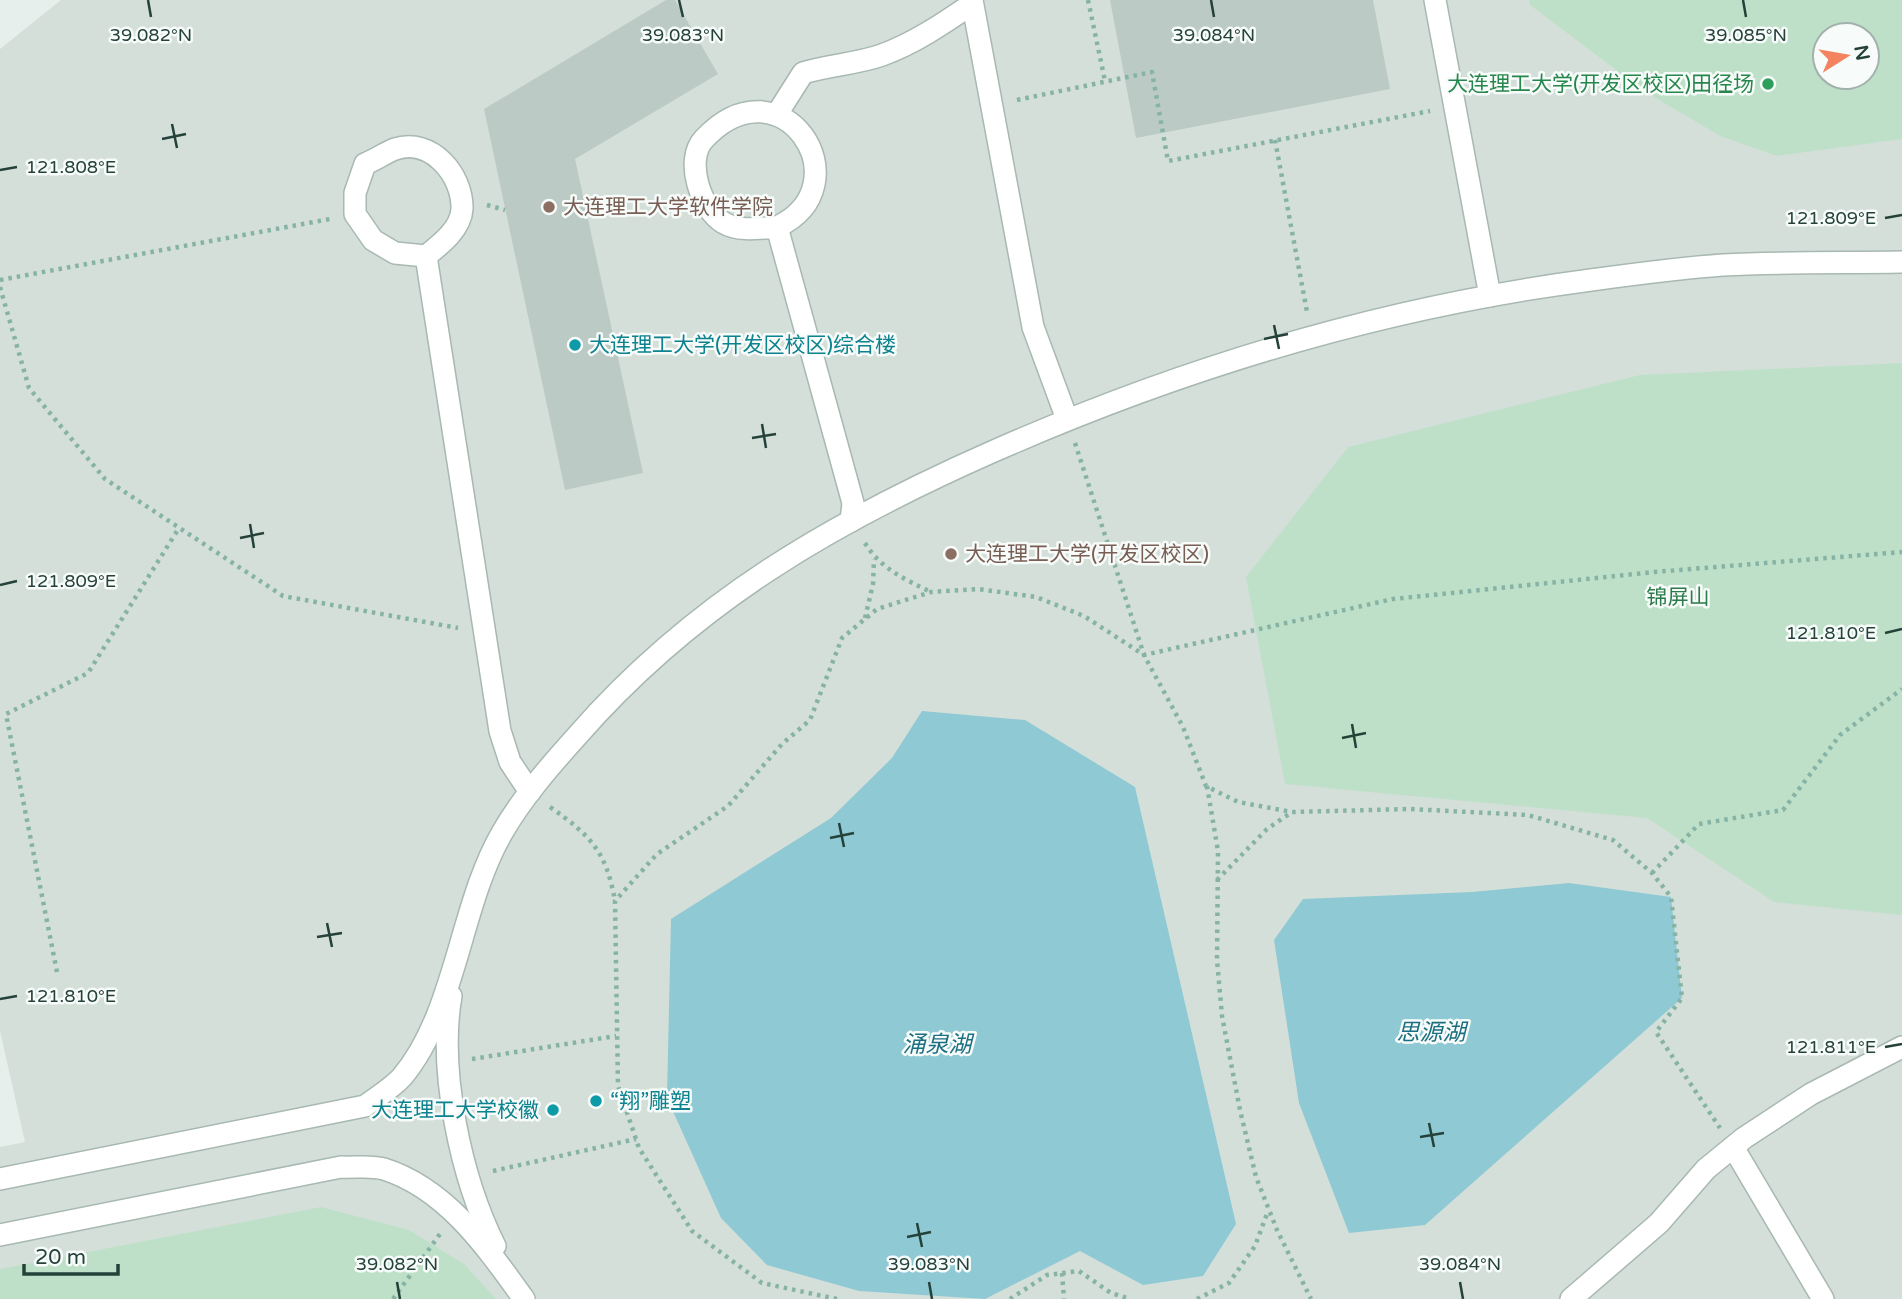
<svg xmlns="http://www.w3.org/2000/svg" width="1902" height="1299" font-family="'Varela Round','Noto Sans SC',sans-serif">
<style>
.built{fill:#d4dfda;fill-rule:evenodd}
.green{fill:#bfe0c8;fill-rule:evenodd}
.water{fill:#8ec9d4}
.building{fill:#bbcac4}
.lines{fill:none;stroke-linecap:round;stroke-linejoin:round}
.minor-casing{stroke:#a8b8b2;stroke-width:24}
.path{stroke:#86b3a5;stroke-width:4.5;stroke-dasharray:3.5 5;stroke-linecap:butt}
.minor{stroke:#fff;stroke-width:21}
.ticks{fill:none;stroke:#24423a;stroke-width:2.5}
.leisure-dot{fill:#2e9e5b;stroke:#f7fbf9;stroke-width:2.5}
.education-dot{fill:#8d6e63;stroke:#f7fbf9;stroke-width:2.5}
.culture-dot{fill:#0f9aa8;stroke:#f7fbf9;stroke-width:2.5}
.labels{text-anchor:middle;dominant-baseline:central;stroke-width:5;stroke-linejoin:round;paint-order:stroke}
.leisure-label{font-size:21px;fill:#27864d;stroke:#f7fbf9;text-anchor:end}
.education-label{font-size:21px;fill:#785e54;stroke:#f7fbf9;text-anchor:start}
.culture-label{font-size:21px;fill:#0d838f;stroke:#f7fbf9;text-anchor:start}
.park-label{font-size:21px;fill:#2d7a4b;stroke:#f7fbf9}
.water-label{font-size:23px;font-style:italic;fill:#1c6f80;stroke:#f7fbf9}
.ticks-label{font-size:18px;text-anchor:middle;fill:#24423a;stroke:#f7fbf9;stroke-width:5;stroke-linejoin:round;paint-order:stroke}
</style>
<rect width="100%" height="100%" fill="#e6efeb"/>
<path class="built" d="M 61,0 L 1902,0 L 1902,1299 L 0,1299 L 0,1147 L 25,1142 L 0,1031 L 0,49 ZM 1825,35 L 1867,35 L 1867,77 L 1825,77 Z"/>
<g class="green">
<path d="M 1529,0 L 1902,0 L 1902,139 L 1777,156 L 1720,136 L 1644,91 L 1530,5 ZM 1825,35 L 1867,35 L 1867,77 L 1825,77 Z"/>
<path d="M 1902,363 L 1902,915 L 1774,902 L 1647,818 L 1285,784 L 1246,577 L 1348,447 L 1640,375 Z"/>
<path d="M 321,1207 L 409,1230 L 464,1264 L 496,1299 L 0,1299 L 0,1269 Z"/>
</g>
<g class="water">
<path d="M 922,711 L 1025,720 L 1135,787 L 1236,1224 L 1203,1276 L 1143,1285 L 1080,1251 L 985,1299 L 859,1291 L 767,1265 L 721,1218 L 667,1098 L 671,919 L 831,818 L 892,758 Z"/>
<path d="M 1569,883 L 1671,897 L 1682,998 L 1425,1225 L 1349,1233 L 1299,1103 L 1274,940 L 1303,899 L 1472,892 Z"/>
</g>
<g class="building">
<path d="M 666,0 L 675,0 L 718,74 L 575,159 L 643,473 L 565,490 L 484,109 Z"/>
<path d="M 1110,0 L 1373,0 L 1390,89 L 1136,138 Z"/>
</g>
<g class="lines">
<g class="minor-casing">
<g id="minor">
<path d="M 972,0 L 1033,327 L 1067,419"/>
<path d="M 1435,0 L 1490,296"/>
<path d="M 777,114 L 803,73 C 828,65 857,64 882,55 C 915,43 944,23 972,4"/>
<path d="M 777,227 C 761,228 739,232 724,223 C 701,210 684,160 704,139 C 782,56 866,185 777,227 L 853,503 L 851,521"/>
<path d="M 426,256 L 395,253 L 373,240 L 355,214 L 355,193 L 365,164 C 375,160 385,153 395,149 C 431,137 463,175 462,209 C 461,229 440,245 426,256 L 500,731 L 510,762 L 530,792"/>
<path d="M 451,996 C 438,1071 461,1178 495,1246"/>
<path d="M 1733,1147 L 1823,1299"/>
<path d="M 0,1179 L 365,1106 C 377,1097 392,1088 402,1077 C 456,1013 460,905 502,833 C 522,798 550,766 577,736 C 694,602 833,522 994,451 C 1185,367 1384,307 1591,280 C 1635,274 1679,268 1723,265 C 1782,262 1842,263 1902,262"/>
<path d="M 0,1235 L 341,1167 C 354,1168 371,1165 384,1169 C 447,1189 487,1248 524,1299"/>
<path d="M 1571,1299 L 1659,1223 L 1706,1169 L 1744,1138 L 1811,1094 L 1902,1047"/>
</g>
</g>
<g class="path">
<path d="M 1088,0 L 1105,81"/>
<path d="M 1017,100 L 1152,72 L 1168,161 L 1430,111"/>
<path d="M 1275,140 L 1307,312"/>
<path d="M 487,205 L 505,210"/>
<path d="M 0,280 L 330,219"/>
<path d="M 0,287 L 29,388 L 105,479 L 283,596 L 458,628"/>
<path d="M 1075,443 L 1144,655 L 1183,727 L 1206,786 L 1238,802 L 1292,812 L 1410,809 L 1528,815 L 1613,840 L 1652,873 L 1671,897 L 1682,998 L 1656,1032 L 1720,1128"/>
<path d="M 865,543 C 880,568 904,579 931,592"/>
<path d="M 865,618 L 873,584 L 874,559"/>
<path d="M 1207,786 L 1218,851 L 1217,960 L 1222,1016 L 1240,1110 L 1256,1177 L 1277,1230 L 1311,1299"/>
<path d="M 550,807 C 591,836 606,851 615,901"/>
<path d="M 1652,873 L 1699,824 L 1783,810 L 1840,735 L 1902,689"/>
<path d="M 1217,880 L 1267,829 L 1292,812"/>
<path d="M 57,972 L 6,714 L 88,673 L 179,528"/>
<path d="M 472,1059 L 616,1036"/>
<path d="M 493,1171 L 636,1139"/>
<path d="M 1062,1273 L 1064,1299"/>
<path d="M 393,1299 L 440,1234"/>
<path d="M 837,1299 L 762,1283 L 692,1231 L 639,1148 L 618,1086 L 615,901 L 657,854 L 728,806 L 782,744 L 810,720 L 842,638 L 877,609 L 931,592 L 978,589 L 1036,597 L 1084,616 L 1144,655 L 1393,599 L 1654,572 L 1902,552"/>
<path d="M 1010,1299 L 1047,1275 L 1079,1271 L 1111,1293 L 1130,1299"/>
<path d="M 1197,1299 L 1229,1283 L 1255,1246 L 1268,1211"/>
</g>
<use href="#minor" class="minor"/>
</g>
<path class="ticks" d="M 148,0 L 151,17M 679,0 L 683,17M 1211,0 L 1214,17M 1743,0 L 1746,17M 172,124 L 177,148M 162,139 L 186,134M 0,170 L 17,167M 1885,218 L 1902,215M 1274,325 L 1279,349M 1264,339 L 1288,334M 762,424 L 766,448M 752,438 L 776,434M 250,524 L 254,548M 240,538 L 264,533M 0,585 L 17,581M 1885,633 L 1902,629M 1352,724 L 1356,748M 1342,738 L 1366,733M 839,823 L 844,847M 830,838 L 854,833M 327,923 L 332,947M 317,937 L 342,933M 0,999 L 17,996M 1885,1047 L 1902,1044M 1429,1123 L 1434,1147M 1420,1137 L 1444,1133M 917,1223 L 922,1247M 907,1237 L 931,1232M 397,1282 L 400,1299M 929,1282 L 932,1299M 1460,1282 L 1463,1299"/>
<circle class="leisure-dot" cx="1768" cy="84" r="7"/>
<g class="education-dot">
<circle cx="549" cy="207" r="7"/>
<circle cx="951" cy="554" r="7"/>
</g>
<g class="culture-dot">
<circle cx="575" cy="345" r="7"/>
<circle cx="596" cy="1101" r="7"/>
<circle cx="553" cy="1110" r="7"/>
</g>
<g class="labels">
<g class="leisure-label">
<text x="1754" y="84">大连理工大学(开发区校区)田径场</text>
</g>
<g class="education-label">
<text x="563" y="207">大连理工大学软件学院</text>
<text x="965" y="554">大连理工大学(开发区校区)</text>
</g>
<g class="culture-label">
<text x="589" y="345">大连理工大学(开发区校区)综合楼</text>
<text x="610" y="1101">“翔”雕塑</text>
<text x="539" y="1110" text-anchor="end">大连理工大学校徽</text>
</g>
<g class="park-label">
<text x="1678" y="597">锦屏山</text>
</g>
<g class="water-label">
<text x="1431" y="1033">思源湖</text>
<text x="937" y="1045">涌泉湖</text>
</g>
</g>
<g class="ticks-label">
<text x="151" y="41">39.082°N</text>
<text x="683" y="41">39.083°N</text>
<text x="1214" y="41">39.084°N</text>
<text x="1746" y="41">39.085°N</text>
<text x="71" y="173">121.808°E</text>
<text x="1831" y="224">121.809°E</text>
<text x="71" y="587">121.809°E</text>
<text x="1831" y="639">121.810°E</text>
<text x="71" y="1002">121.810°E</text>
<text x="1831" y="1053">121.811°E</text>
<text x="397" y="1270">39.082°N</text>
<text x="929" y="1270">39.083°N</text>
<text x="1460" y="1270">39.084°N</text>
</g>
<g transform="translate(1846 56) rotate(79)"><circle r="33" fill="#f7fbf9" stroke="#a3b1ad" stroke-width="2"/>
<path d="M0-5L12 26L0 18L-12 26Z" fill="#f4845f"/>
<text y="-10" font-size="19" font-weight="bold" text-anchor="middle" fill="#24423a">N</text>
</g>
<path d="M24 1264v10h94v-10" fill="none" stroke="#24423a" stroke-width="3.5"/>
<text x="35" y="1264" font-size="21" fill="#24423a" stroke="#f7fbf9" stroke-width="5" paint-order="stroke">20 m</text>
</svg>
